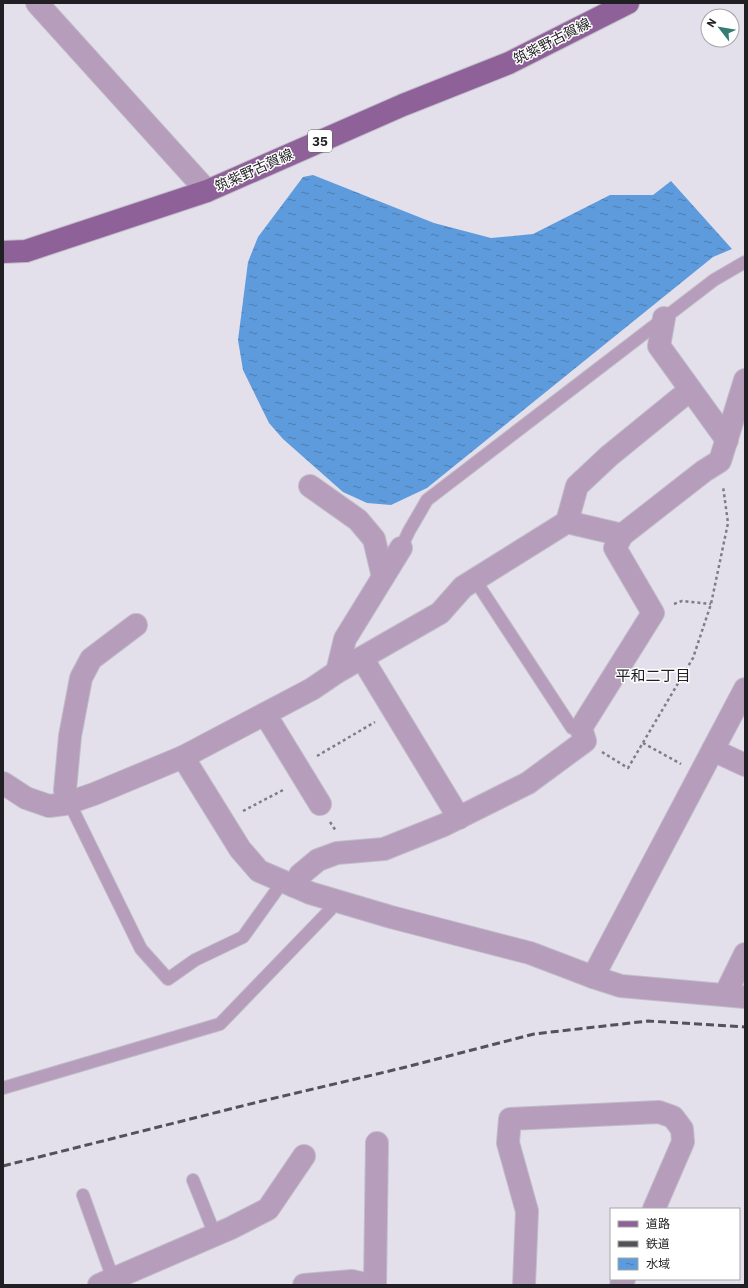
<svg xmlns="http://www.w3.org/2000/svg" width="748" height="1288" font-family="'IBM Plex Sans','Noto Sans JP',sans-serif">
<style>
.water{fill:url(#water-ripples)}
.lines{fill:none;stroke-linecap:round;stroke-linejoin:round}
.lane-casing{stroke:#c0bdc8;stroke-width:14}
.street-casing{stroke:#c0bdc8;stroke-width:24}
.primary-casing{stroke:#c0bdc8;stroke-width:24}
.path{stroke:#7f7d85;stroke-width:2.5;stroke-dasharray:3 3;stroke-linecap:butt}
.lane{stroke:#b69dbc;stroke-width:12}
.street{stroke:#b69dbc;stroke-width:22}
.primary{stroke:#8f6199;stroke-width:22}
.rail{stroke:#545258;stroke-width:3;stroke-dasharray:8 4;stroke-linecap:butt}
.labels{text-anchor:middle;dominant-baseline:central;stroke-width:3;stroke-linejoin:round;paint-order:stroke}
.shield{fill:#fff;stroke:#636265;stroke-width:1}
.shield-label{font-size:13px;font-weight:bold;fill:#201f23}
.street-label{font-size:14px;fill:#201f23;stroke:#fff}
.neighbourhood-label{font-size:15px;fill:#201f23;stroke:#fff}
</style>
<defs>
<pattern id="water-ripples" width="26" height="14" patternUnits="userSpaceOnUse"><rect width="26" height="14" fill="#5d9bdc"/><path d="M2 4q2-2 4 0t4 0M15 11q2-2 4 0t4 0" fill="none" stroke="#4c7eb2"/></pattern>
</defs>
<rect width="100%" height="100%" fill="#e3e0ec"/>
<path class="water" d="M 313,175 L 434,223 L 491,238 L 533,234 L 610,195 L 653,195 L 671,181 L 732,249 L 713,257 L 427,488 L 391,505 L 367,503 L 343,492 L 283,439 L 269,423 L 243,370 L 238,340 L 248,262 L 258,237 L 303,177 Z"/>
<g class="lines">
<g class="lane-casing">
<g id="lane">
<path d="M 401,548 L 409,531 L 427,500 L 714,280 L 745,262"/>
<path d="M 475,580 L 572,728 L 581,728"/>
<path d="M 69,802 L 141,949 L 168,979 L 195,960 L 243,937 L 276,891 L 280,880"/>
<path d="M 3,1088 L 220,1024 L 330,910 L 334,900"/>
<path d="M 193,1180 L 215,1235"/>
<path d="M 83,1195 L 113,1279"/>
</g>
</g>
<g class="street-casing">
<g id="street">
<path d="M 37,3 L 207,191"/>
<path d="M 664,318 L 659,346 L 727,440"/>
<path d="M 310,486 L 358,520 L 374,539 L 383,577"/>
<path d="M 567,522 L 577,486 L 609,456 L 690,390"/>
<path d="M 362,658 L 459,818"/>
<path d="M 337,672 L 345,639 L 401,548"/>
<path d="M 265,714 L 320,804"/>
<path d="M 713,750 L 745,765"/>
<path d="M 183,757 L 240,849 L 259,871 L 280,880 L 310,893 L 391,917 L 530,953 L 593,977 L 621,986 L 745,997"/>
<path d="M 3,783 L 26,798 L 49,806 L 65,804 L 94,794 L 183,757 L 312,689 L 337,672 L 440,613 L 463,587 L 567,522 L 622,535 L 704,471 L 720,461 L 745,380"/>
<path d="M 69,802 L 65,790 L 70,736 L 81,678 L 91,659 L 136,625"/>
<path d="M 294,886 L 300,875 L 318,860 L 337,853 L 384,849 L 444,825 L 528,783 L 585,741 L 581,728 L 653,613 L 615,548 L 622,535"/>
<path d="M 593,977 L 745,689"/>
<path d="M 725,995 L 745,954"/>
<path d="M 99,1285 L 231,1228 L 268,1209 L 304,1156"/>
<path d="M 304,1285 L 352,1281 L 370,1285"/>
<path d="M 375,1285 L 377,1143"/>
<path d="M 524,1285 L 527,1211 L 508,1143 L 510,1119 L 659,1112 L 673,1117 L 682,1129 L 683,1142 L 654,1209"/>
<path d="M 621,1285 L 624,1279"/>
</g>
</g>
<g class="primary-casing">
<path id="primary" d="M 3,252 L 26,251 L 207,191 L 403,105 L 509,63 L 628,3"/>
</g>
<g class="path">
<path d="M 674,604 L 682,601 L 711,604"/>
<path d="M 643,743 L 681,764"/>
<path d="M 602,752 L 628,768 L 693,658 L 711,604 L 728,523 L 723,486"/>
<path d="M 317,756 L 375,722"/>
<path d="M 243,811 L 285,789"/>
<path d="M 330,822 L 336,831"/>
</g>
<use href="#lane" class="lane"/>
<use href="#street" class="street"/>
<use href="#primary" class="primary"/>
<path class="rail" d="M 3,1166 L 258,1102 L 402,1068 L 534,1034 L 648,1021 L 745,1027"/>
</g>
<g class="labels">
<rect class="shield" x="308" y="130" width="24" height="22" rx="3"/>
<g class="shield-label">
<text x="320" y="141">35</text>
</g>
<g class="street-label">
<text transform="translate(552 41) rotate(-27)">筑紫野古賀線</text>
<text transform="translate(254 170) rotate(-24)">筑紫野古賀線</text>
</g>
<g class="neighbourhood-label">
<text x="653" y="675">平和二丁目</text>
</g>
</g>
<rect width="748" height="1288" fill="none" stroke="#201f23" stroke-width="8"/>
<rect x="610" y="1208" width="130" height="72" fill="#ffffff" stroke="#a6a5a7"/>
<rect x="618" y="1221" width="20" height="6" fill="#8f6199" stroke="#a6a5a7"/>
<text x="646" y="1228" font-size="12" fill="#201f23">道路</text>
<rect x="618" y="1241" width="20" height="6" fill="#545258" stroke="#a6a5a7"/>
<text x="646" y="1248" font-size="12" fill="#201f23">鉄道</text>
<rect x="618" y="1258" width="20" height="12" fill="url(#water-ripples)" stroke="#a6a5a7"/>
<text x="646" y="1268" font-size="12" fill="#201f23">水域</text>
<g transform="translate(720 28) rotate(301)"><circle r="19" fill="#ffffff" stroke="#a6a5a7"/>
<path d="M0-3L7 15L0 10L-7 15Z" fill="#377c72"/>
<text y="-6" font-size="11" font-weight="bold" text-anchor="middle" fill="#201f23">N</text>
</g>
</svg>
